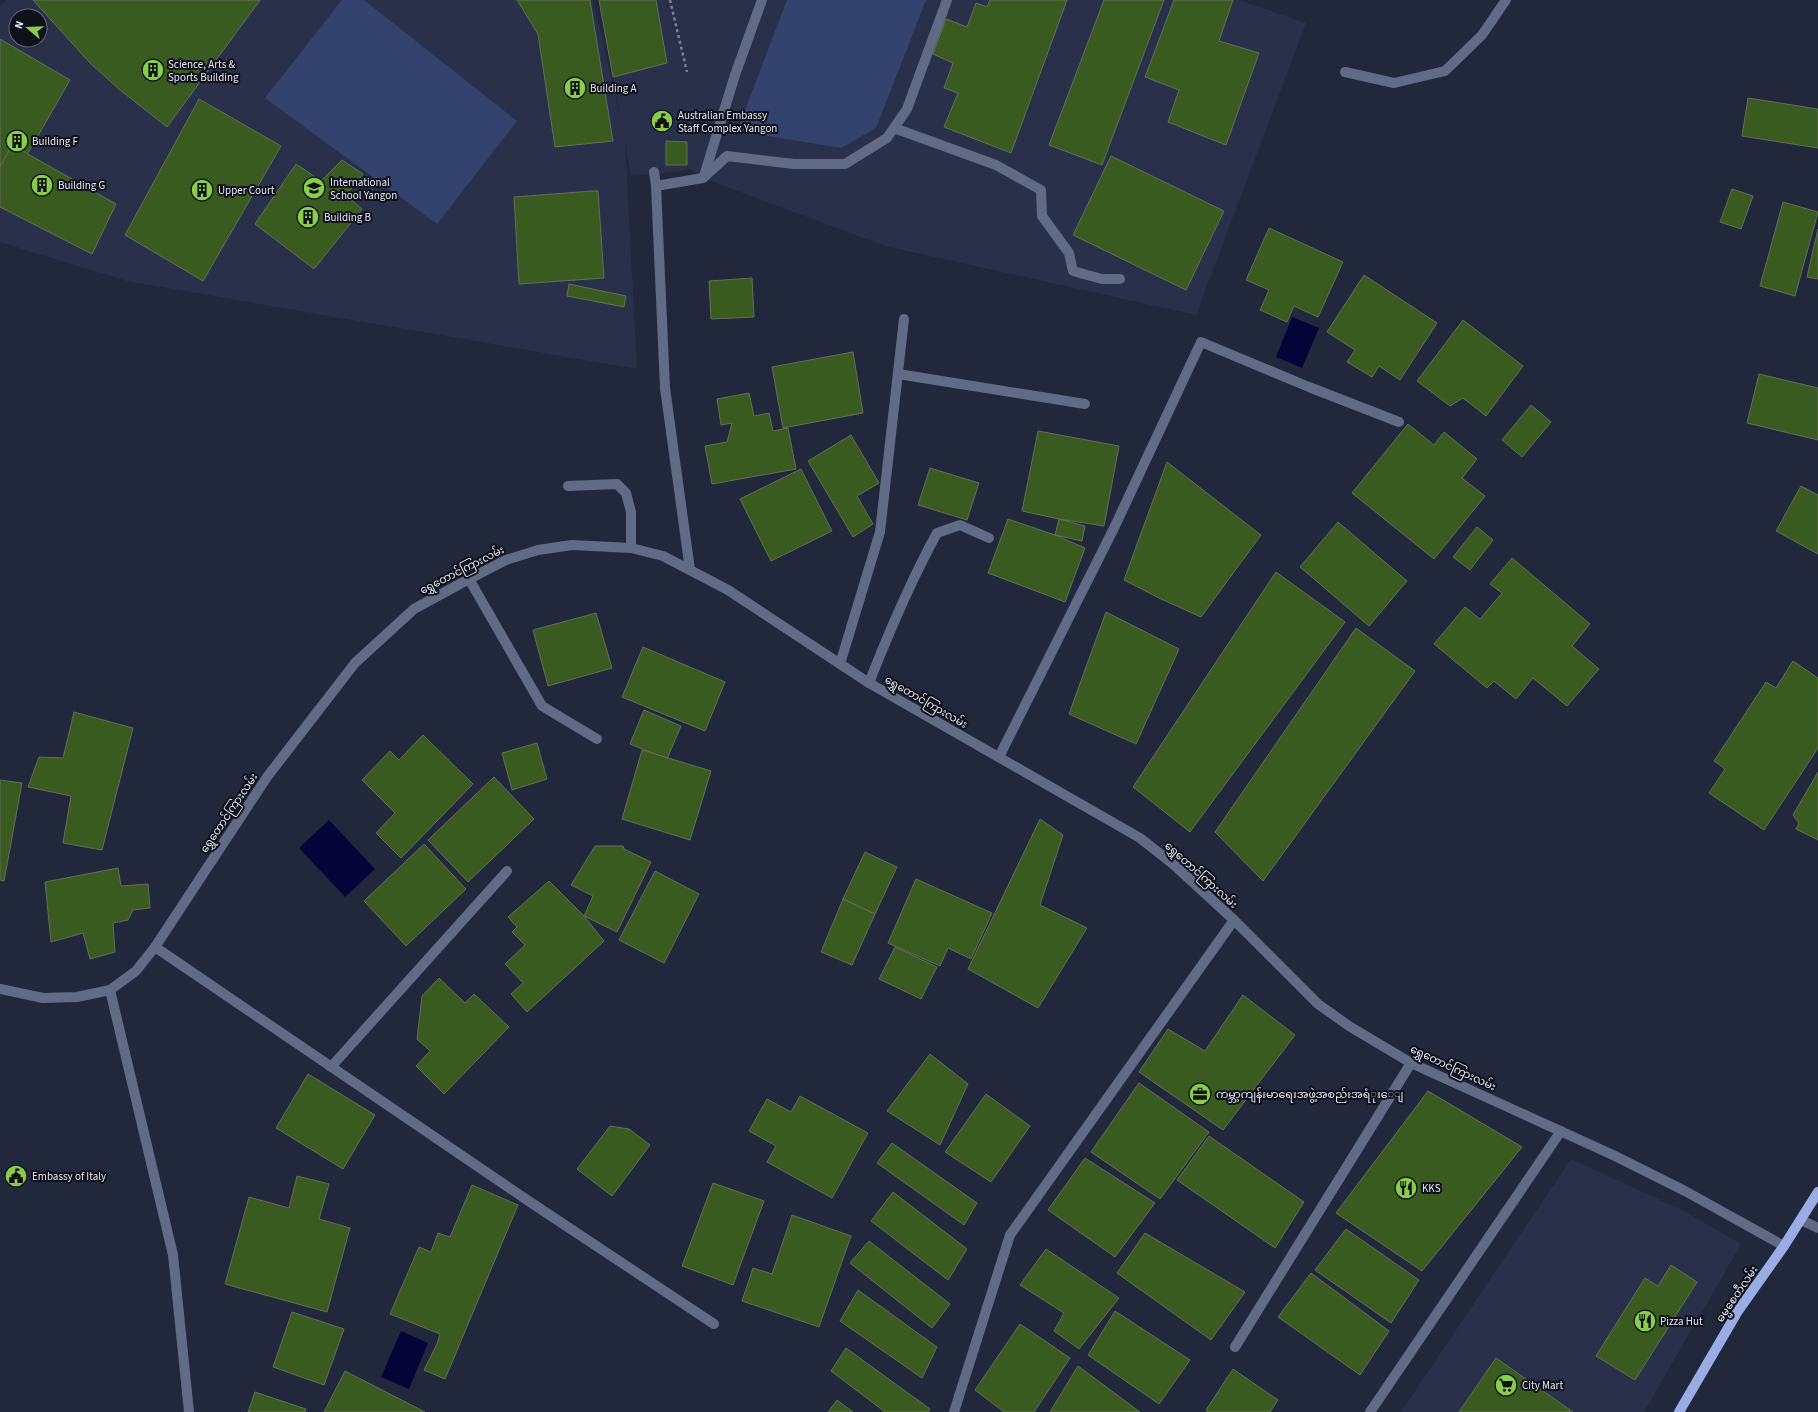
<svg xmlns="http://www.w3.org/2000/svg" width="1818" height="1412" font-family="'Source Sans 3','Noto Sans Myanmar',sans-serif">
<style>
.built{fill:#29314a;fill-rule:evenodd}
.green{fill:#34426e}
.water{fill:#040438}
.building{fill:#3a5b1f;stroke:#626f59}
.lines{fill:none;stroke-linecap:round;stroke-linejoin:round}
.path{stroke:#7e8494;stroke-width:2.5;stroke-dasharray:3 3;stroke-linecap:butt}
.minor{stroke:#616b85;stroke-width:10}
.major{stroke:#99ace3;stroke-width:10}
.labels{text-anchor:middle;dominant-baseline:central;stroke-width:4;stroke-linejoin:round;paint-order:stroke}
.poi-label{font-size:11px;fill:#e3e8f5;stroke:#0e111a;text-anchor:start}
.street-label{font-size:11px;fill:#e3e8f5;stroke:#0e111a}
</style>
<rect width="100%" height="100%" fill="#21283c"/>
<g class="built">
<path d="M 7,0 L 593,0 L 620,115 L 599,0 L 1239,0 L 1306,23 L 1196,315 L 885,246 L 703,178 L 687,167 L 684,171 L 631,176 L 625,142 L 637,369 L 127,281 L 0,242 L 0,7 ZM 16,16 L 40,16 L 40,40 L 16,40 Z"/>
<path d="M 1571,1159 L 1682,1210 L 1741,1244 L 1644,1412 L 1401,1412 Z"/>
</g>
<g class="green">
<path d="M 342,0 L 364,0 L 517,121 L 437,224 L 265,98 Z"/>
<path d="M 787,0 L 926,0 L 876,128 L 841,148 L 737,131 Z"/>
</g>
<g class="water">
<path d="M 1292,317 L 1319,328 L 1302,368 L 1276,357 Z"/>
<path d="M 329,820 L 375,869 L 345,897 L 299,848 Z"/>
<path d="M 401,1331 L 428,1343 L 409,1389 L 381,1377 Z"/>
</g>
<g class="building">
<path d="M 33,0 L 260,0 L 167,127 L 120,90 L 90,63 Z"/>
<path d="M 517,0 L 590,0 L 613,141 L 555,147 L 538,34 Z"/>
<path d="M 599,0 L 656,0 L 667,63 L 613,77 Z"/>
<path d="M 990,0 L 1067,0 L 1011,153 L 944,127 L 958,93 L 944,88 L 953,63 L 933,54 L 946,19 L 967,27 L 976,3 L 987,7 Z"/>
<path d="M 1104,0 L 1164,0 L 1102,165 L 1049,145 Z"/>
<path d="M 1174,0 L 1233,0 L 1219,41 L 1259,53 L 1226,145 L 1168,122 L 1179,90 L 1145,77 Z"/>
<path d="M 0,39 L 70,80 L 0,202 Z"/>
<path d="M 1748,98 L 1818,109 L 1818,148 L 1742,136 Z"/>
<path d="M 199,99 L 281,146 L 203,281 L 125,235 Z"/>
<path d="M 666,141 L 687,142 L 687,165 L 666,165 Z"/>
<path d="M 12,145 L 116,204 L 92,254 L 0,207 L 0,167 Z"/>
<path d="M 1111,156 L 1224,211 L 1186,290 L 1073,235 Z"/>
<path d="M 342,160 L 363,174 L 346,195 L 362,209 L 314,269 L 255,224 L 296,164 L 321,181 Z"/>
<path d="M 1732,189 L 1753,196 L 1741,229 L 1720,222 Z"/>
<path d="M 592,191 L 598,191 L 604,278 L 519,284 L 514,197 Z"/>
<path d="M 1783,202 L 1818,212 L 1795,296 L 1760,286 Z"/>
<path d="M 1269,228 L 1343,262 L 1318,317 L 1294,306 L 1287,322 L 1260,310 L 1269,290 L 1246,280 Z"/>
<path d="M 1818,229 L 1818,279 L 1807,277 Z"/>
<path d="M 1364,275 L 1437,323 L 1400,380 L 1379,366 L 1372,377 L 1347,362 L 1355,350 L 1327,332 Z"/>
<path d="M 752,278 L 754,317 L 711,319 L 709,281 Z"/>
<path d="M 569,284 L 626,296 L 624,307 L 567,296 Z"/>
<path d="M 1463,320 L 1523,366 L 1486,416 L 1463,398 L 1450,406 L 1417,381 Z"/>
<path d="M 853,352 L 863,413 L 783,428 L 772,367 Z"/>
<path d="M 1759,374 L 1818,388 L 1818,440 L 1747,423 Z"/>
<path d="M 749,393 L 754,416 L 769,413 L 773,431 L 788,428 L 796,469 L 712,484 L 705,446 L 727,442 L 732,423 L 721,425 L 717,399 Z"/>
<path d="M 1531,405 L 1551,422 L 1522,457 L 1502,440 Z"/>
<path d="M 1408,424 L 1434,445 L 1444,432 L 1477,459 L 1462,478 L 1485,496 L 1434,559 L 1352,493 Z"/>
<path d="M 1038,431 L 1119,446 L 1104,526 L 1059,519 L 1022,511 Z"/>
<path d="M 851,435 L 879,483 L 857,496 L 873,524 L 853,537 L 808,461 Z"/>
<path d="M 1167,462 L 1261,535 L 1201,617 L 1161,599 L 1124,580 Z"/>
<path d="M 930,468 L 979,483 L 967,520 L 918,505 Z"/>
<path d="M 801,469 L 832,531 L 771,561 L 740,499 Z"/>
<path d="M 1801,486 L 1818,495 L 1818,554 L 1776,531 Z"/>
<path d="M 1008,519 L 1055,535 L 1085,548 L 1065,602 L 988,573 Z"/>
<path d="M 1059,519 L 1085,526 L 1082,541 L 1055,535 Z"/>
<path d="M 1338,522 L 1407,581 L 1369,626 L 1300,567 Z"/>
<path d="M 1477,527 L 1493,540 L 1470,570 L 1453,557 Z"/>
<path d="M 1512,558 L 1590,624 L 1572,646 L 1599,669 L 1567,706 L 1533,678 L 1516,699 L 1494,681 L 1487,688 L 1434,644 L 1465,607 L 1480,619 L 1502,593 L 1490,584 Z"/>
<path d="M 1276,572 L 1345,622 L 1190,832 L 1133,787 Z"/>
<path d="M 1106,612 L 1179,649 L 1136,744 L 1069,714 Z"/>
<path d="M 596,613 L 612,668 L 548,686 L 533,630 Z"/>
<path d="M 1356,628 L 1415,671 L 1263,881 L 1215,832 Z"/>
<path d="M 643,647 L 725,682 L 705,731 L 622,697 Z"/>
<path d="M 1793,661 L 1818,678 L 1818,748 L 1764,830 L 1709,793 L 1725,769 L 1714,761 L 1766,682 L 1776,688 Z"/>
<path d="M 644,710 L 681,726 L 667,759 L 630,744 Z"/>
<path d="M 74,712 L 133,728 L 102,850 L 63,843 L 71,796 L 28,787 L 39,757 L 63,758 Z"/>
<path d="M 423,735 L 473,784 L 401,858 L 376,833 L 395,813 L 362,780 L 390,751 L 399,760 Z"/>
<path d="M 537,743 L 547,779 L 512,790 L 502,753 Z"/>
<path d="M 642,750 L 711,771 L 690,840 L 622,819 Z"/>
<path d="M 1818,772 L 1818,840 L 1796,829 L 1799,823 L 1793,815 Z"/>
<path d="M 494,777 L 534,819 L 468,882 L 428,840 Z"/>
<path d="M 0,780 L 22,783 L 4,881 L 0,880 Z"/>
<path d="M 1040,819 L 1063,835 L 1040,905 L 1087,928 L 1038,1008 L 968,969 Z"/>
<path d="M 424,844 L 466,889 L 406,946 L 364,901 Z"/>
<path d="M 595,846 L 623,846 L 624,849 L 651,862 L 617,932 L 584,916 L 593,896 L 571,885 Z"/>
<path d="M 865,852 L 897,867 L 875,914 L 843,899 Z"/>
<path d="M 118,868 L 121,886 L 148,884 L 150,908 L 133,910 L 128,920 L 113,923 L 115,952 L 90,959 L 83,933 L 51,942 L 45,882 Z"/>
<path d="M 655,871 L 699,894 L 664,963 L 619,940 Z"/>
<path d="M 916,879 L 992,913 L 971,959 L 948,948 L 940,966 L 888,943 Z"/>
<path d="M 549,881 L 584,916 L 604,941 L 527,1012 L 511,994 L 523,983 L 505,964 L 525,945 L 512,932 L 517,927 L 508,917 Z"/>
<path d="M 843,899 L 875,914 L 852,965 L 821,952 Z"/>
<path d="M 895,947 L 937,967 L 921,999 L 879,979 Z"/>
<path d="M 439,978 L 465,1003 L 474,994 L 509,1027 L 444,1094 L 416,1066 L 430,1051 L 417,1039 L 422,996 Z"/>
<path d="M 1243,995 L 1295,1035 L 1223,1130 L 1139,1072 L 1168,1029 L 1205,1051 Z"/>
<path d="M 930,1054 L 968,1084 L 940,1145 L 887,1111 Z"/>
<path d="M 308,1074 L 375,1115 L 343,1169 L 276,1128 Z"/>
<path d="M 1139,1083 L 1209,1132 L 1160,1199 L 1091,1152 Z"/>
<path d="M 1428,1091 L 1522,1147 L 1422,1271 L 1336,1213 Z"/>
<path d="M 986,1094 L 1030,1126 L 991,1182 L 945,1152 Z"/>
<path d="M 800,1096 L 868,1133 L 832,1198 L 767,1162 L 776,1146 L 749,1131 L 767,1099 L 791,1112 Z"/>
<path d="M 610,1126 L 629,1129 L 650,1145 L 612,1196 L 577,1169 Z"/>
<path d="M 1209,1136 L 1304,1202 L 1275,1248 L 1177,1180 Z"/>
<path d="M 892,1143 L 977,1203 L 964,1225 L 877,1163 Z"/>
<path d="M 1085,1158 L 1155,1203 L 1115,1257 L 1048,1210 Z"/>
<path d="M 297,1176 L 329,1184 L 319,1219 L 350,1228 L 327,1312 L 225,1284 L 249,1197 L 289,1208 Z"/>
<path d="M 713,1183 L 764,1201 L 733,1285 L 682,1266 Z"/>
<path d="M 472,1185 L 518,1205 L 445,1379 L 424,1370 L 437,1344 L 440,1334 L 390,1314 L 419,1247 L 431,1252 L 438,1233 L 450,1237 Z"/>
<path d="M 893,1192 L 967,1249 L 948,1280 L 871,1221 Z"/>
<path d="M 792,1215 L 851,1236 L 819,1327 L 742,1301 L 753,1268 L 772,1274 Z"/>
<path d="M 1346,1229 L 1419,1280 L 1391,1323 L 1315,1270 Z"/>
<path d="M 1145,1233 L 1245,1292 L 1211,1340 L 1117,1273 Z"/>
<path d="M 869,1241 L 950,1304 L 932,1328 L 850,1263 Z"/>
<path d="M 1046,1249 L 1119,1298 L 1079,1349 L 1054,1331 L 1064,1313 L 1020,1285 Z"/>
<path d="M 1671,1265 L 1697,1282 L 1635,1380 L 1596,1356 L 1645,1278 L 1658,1286 Z"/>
<path d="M 1311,1273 L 1389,1331 L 1360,1375 L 1278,1317 Z"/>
<path d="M 858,1290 L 937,1347 L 922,1378 L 840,1321 Z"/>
<path d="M 1115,1311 L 1190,1360 L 1159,1404 L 1088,1355 Z"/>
<path d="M 292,1312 L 344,1329 L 324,1385 L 273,1367 Z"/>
<path d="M 1020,1324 L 1070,1358 L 1034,1412 L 1004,1412 L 975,1390 Z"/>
<path d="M 846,1348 L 930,1409 L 928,1412 L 885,1412 L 831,1371 Z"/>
<path d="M 1496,1358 L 1573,1412 L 1459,1412 Z"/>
<path d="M 1078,1366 L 1140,1412 L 1050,1412 Z"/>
<path d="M 1233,1369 L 1278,1400 L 1270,1412 L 1208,1412 L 1206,1410 Z"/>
<path d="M 345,1371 L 425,1412 L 324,1412 Z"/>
<path d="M 255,1392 L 306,1409 L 305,1412 L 248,1412 Z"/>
<path d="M 837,1400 L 853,1412 L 828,1412 Z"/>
</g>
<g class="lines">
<path class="path" d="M 670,0 L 687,72"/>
<g class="minor">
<path d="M 1345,72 L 1394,83 L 1445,71 L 1482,35 L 1506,0"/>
<path d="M 894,128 L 996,165 L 1041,190 L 1042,216 L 1069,253 L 1073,271 L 1102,279 L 1120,279"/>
<path d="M 654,172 L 656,186 L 665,388 L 690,570"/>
<path d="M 704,176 L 735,75 L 762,0"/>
<path d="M 656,186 L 703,178 L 727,156 L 794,164 L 845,164 L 887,138 L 907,109 L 947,0"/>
<path d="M 898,374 L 1085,404"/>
<path d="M 568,486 L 617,484 L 626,493 L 631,512 L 631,548"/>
<path d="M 469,579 L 542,706 L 597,739"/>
<path d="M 840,664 L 880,532 L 904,319"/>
<path d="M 869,683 C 889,632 910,582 937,533 L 960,525 L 989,538"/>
<path d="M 999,757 L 1115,526 L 1201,342 L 1309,387 L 1399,422"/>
<path d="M 155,947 L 530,1202 L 714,1324"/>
<path d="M 0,989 L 43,998 L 77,997 L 110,990 L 136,971 L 155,947 L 267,777 L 355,663 L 414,609 L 469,579 L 506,560 L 538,550 L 572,545 L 631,548 L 663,556 L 728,590 L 869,683 L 1140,838 L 1173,864 L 1234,920 L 1318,1004 L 1349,1026 L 1411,1063 L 1613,1155 L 1685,1191 L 1784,1246"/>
<path d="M 110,990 L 173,1255 L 189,1412"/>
<path d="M 331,1067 L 507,871"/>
<path d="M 1801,1220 L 1818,1228"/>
<path d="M 1235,1347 L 1411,1063"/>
<path d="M 954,1412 L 1010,1235 L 1234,920"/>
<path d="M 1370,1412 L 1561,1131"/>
</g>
<path class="major" d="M 1679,1412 L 1738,1311 L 1784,1246 L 1818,1192"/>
</g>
<defs>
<g id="building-disc" transform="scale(1.15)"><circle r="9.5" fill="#87cf4a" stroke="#0e111a"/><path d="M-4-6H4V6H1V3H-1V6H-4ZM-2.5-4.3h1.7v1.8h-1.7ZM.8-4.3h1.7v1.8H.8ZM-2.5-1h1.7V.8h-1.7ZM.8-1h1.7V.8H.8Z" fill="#111"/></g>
<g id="civic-disc" transform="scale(1.15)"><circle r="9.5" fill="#87cf4a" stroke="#0e111a"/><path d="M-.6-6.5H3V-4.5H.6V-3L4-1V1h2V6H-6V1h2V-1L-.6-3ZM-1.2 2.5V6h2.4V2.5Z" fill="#111"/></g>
<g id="school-disc" transform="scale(1.15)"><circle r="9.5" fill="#87cf4a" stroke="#0e111a"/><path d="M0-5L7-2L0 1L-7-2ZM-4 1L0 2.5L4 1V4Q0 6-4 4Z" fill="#111"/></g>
<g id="office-disc" transform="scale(1.15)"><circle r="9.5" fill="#87cf4a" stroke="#0e111a"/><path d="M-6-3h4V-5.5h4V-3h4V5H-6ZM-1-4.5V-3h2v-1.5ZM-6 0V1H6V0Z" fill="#111"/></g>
<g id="restaurant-disc" transform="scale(1.15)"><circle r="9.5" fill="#87cf4a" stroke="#0e111a"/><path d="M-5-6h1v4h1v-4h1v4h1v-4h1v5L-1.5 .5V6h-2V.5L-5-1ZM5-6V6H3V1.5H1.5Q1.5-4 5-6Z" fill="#111"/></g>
<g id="supermarket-disc" transform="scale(1.15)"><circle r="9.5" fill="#87cf4a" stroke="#0e111a"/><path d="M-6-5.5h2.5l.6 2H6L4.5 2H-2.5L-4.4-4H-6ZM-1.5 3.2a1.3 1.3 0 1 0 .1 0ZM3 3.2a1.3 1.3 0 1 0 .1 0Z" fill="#111"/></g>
</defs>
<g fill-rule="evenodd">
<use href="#building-disc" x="153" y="70"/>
<use href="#building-disc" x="575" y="88"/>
<use href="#civic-disc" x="662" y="121"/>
<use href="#building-disc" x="17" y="141"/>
<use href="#building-disc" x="42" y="185"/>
<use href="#school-disc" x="314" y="188"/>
<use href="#building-disc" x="202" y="190"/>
<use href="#building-disc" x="308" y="217"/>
<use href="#office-disc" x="1200" y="1094"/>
<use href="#civic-disc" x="16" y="1176"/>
<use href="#restaurant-disc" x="1406" y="1188"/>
<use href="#restaurant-disc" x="1645" y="1321"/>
<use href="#supermarket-disc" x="1506" y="1385"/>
</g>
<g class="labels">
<g class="poi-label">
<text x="168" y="64">Science, Arts &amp;<tspan x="168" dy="13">Sports Building</tspan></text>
<text x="590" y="88">Building A</text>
<text x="678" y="115">Australian Embassy<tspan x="678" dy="13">Staff Complex Yangon</tspan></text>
<text x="32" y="141">Building F</text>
<text x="330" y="182">International<tspan x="330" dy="13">School Yangon</tspan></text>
<text x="58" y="185">Building G</text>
<text x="218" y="190">Upper Court</text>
<text x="324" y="217">Building B</text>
<text x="1216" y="1094">ကမ္ဘာ့ကျန်းမာရေးအဖွဲ့အစည်းအရံုးေျ</text>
<text x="32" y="1176">Embassy of Italy</text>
<text x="1422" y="1188">KKS</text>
<text x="1660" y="1321">Pizza Hut</text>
<text x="1522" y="1385">City Mart</text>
</g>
<g class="street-label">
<text transform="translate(462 570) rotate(-27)">ရွှေတောင်ကြားလမ်း</text>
<text transform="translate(926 702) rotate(30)">ရွှေတောင်ကြားလမ်း</text>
<text transform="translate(229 813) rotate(-56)">ရွှေတောင်ကြားလမ်း</text>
<text transform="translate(1201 875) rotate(42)">ရွှေတောင်ကြားလမ်း</text>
<text transform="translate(1453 1068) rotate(25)">ရွှေတောင်ကြားလမ်း</text>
<text transform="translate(1737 1294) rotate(-56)">ဓမ္မစေတီလမ်း</text>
</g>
</g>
<g transform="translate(28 28) rotate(289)"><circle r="19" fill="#0e111a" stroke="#636772"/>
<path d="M0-3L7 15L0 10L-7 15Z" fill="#87cf4a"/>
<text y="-6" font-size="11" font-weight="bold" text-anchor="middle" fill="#e3e8f5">N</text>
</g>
</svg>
